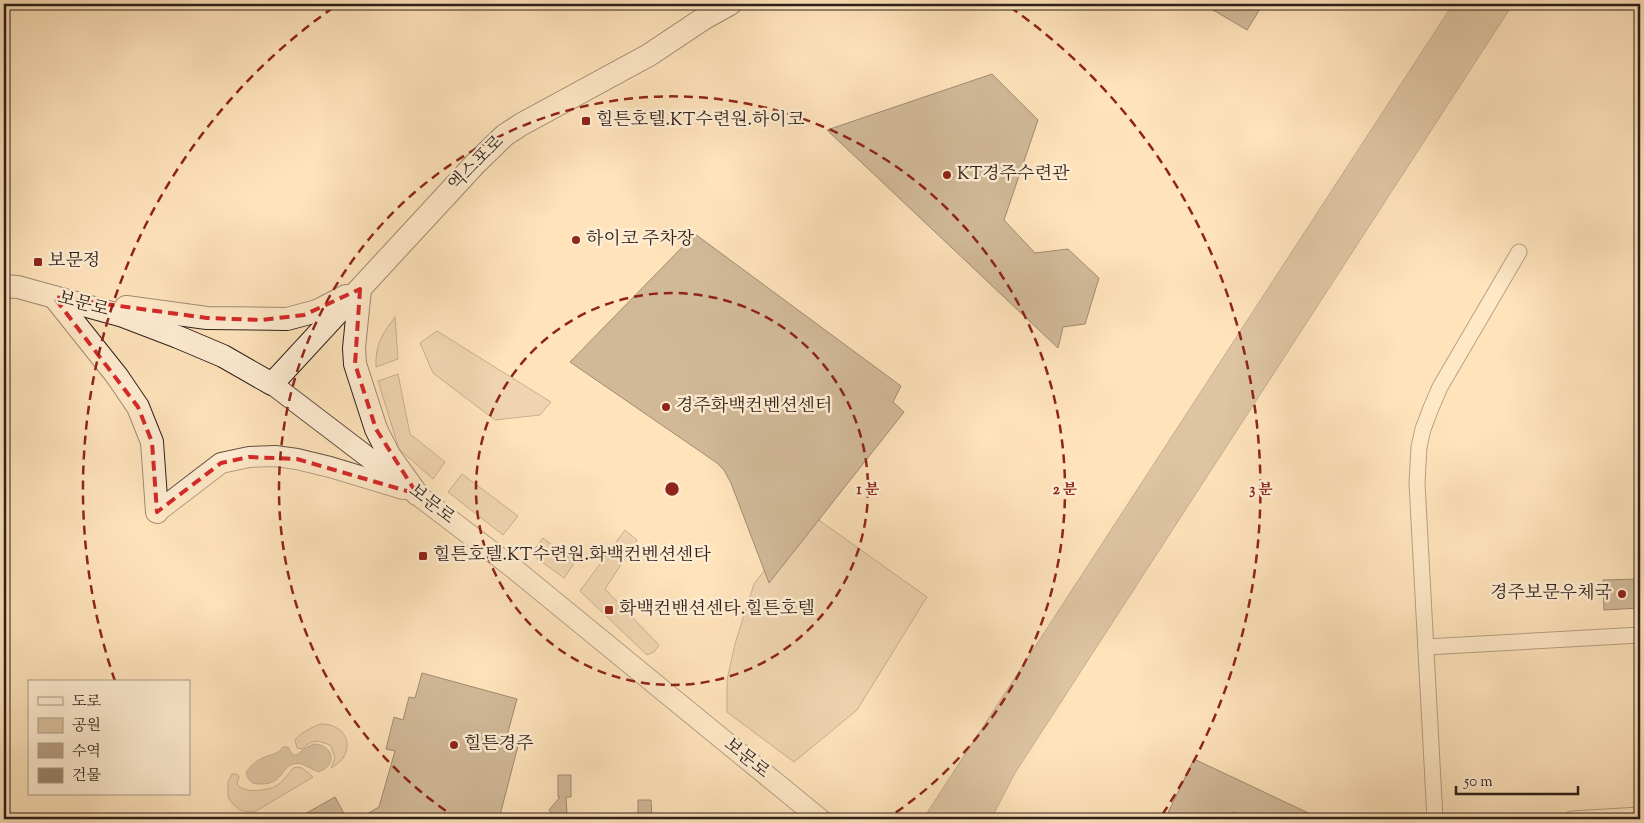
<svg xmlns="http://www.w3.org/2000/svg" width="1644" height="823" font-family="'Sorts Mill Goudy','Noto Serif KR',serif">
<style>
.green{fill:#dbc2a0;stroke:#84705d}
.water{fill:#b7a084;stroke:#7f6c5a}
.building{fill:#9a856e;stroke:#2c1f1a}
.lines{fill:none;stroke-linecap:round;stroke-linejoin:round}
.minor-casing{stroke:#615042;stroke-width:17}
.tertiary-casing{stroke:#615042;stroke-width:22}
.secondary-casing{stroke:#2c1f1a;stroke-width:24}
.minor{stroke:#ffedd3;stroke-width:15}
.tertiary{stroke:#ffedd3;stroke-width:20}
.secondary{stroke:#ffedd3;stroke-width:22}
.marked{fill:none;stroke:#d62828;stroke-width:4;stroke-dasharray:10 6;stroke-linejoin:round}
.ring{fill:none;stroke:#8f2418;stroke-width:2.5;stroke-dasharray:9 6}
.poi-dot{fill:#8f2418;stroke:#ffedd3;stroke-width:2}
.labels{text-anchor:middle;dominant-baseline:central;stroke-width:5;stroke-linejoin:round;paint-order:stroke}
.poi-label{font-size:18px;fill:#2c1f1a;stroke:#ffedd3;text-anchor:start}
.street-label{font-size:18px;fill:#2c1f1a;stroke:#ffedd3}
.centre{fill:#8f2418;stroke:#ffedd3;stroke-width:2.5}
.ring-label{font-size:15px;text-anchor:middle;font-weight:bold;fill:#8f2418;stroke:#ffedd3;stroke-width:5;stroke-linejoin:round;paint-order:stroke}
</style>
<rect width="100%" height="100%" fill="#ffe3bb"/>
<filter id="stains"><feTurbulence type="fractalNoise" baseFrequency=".004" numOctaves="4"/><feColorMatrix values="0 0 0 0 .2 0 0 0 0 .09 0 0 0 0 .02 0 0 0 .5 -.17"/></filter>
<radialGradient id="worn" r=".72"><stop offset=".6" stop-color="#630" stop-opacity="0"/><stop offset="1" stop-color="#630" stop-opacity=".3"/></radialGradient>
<g class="green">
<path d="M 395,317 L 398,359 L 376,367 C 375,344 382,335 395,317 Z"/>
<path d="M 437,331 L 551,402 L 540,415 L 495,420 L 433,373 L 420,343 Z"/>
<path d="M 398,374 L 410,434 L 445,462 L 433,479 L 399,449 L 378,381 Z"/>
<path d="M 462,474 L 518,516 L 503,535 L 448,492 Z"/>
<path d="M 809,513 L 927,597 L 857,710 L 794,762 L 727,712 L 727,680 L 735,644 L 754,584 Z"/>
<path d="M 625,530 L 637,540 L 605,589 L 659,645 L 654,652 L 647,655 L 580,591 Z"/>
<path d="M 543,538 L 575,562 L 564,578 L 531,554 Z"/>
<path d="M 320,724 C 339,723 355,739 343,758 C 341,762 335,765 331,768 L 335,758 L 331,746 C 320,740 311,739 302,749 L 297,748 L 295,740 C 301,732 311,728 320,724 Z"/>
<path d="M 297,767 L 302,768 L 313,777 L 256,811 L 248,812 L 240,810 L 232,803 L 228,797 L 228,782 L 232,774 L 236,774 L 239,776 L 237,784 C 245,794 265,791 276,786 C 283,782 288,774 293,768 Z"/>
</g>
<g class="water">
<path d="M 1453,4 L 1513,4 L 1015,773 L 991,819 L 923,819 Z"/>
<path d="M 314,744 C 327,744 337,756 327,767 C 325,770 322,770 319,772 C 312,770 302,761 294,764 C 280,767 284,785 259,784 C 251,784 248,780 246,772 C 251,765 257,760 265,757 C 273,754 278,754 283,747 L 288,747 L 293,755 L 297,755 L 305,748 Z"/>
</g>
<g class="building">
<path d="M 1203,4 L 1263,4 L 1247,30 Z"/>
<path d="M 992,74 L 1038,120 L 1004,220 L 1035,253 L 1068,249 L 1099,278 L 1085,324 L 1063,327 L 1058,348 L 827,130 Z"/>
<path d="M 695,234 L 901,386 L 893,402 L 904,412 L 769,583 L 731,483 L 724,470 L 717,463 L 570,362 Z"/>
<path d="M 1640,579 L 1640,608 L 1604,610 L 1603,580 Z"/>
<path d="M 422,673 L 517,699 L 505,743 L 518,746 L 499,819 L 358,819 L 379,807 L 395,751 L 386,749 L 394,717 L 403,720 L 409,697 L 415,698 Z"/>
<path d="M 1194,759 L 1321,819 L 1248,819 L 1233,812 L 1229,819 L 1165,819 Z"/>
<path d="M 558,775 L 571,775 L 571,797 L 566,797 L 567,814 L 564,818 L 559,819 L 554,817 L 549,810 L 560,797 L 558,797 Z"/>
<path d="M 335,797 L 347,819 L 296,819 Z"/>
<path d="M 638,800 L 651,800 L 652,819 L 638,819 Z"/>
</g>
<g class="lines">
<g class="minor-casing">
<g id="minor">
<path d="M 1426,647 L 1640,635"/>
<path d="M 1435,819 L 1417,483 L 1419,447 L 1423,429 L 1431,408 L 1440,387 L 1519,252"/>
<path d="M 1572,819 L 1640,815"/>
</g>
</g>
<g class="tertiary-casing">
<g id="tertiary">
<path d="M 272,384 L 512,567 L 820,819"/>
<path d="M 157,512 L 221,463 L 249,457 L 275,456 L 297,459 L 330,467 L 403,489"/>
</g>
</g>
<g class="secondary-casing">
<g id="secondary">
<path d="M 4,286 L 18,287 L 123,316 L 178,337 L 223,356 L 272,384 L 476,163 L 505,135 L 522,124 L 649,55 L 703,19 L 730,4"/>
<path d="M 360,289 L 354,348 L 355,364 L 376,429 L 389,455 L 417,494"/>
<path d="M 54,297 L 117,376 L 138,407 L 152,442 L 157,512"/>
<path d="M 126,307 L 207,318 L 287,319 L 317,311 L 346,296"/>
</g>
</g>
<use href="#minor" class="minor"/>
<use href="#tertiary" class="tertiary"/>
<use href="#secondary" class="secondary"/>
</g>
<path d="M0 0H1644V823H0ZM 360,289 L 355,364 L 376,429 L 417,494 L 297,459 L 249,457 L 221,463 L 157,512 L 152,442 L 138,407 L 54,297 L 207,318 L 261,320 L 304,315 Z" fill="#ffe3bb" fill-opacity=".55" fill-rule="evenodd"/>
<path class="marked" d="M 360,289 L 355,364 L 376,429 L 417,494 L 297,459 L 249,457 L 221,463 L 157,512 L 152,442 L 138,407 L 54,297 L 207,318 L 261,320 L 304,315 Z"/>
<g class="ring">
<circle cx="672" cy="489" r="196"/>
<path d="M458 819A393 393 0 1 1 886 819"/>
<path d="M115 681A589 589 0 0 1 334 7M1010 7A589 589 0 0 1 1160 818"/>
</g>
<g class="poi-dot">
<rect x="581" y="116" width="10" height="10" rx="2.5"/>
<circle cx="947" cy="175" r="5"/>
<circle cx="576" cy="240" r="5"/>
<rect x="33" y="257" width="10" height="10" rx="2.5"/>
<circle cx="666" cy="407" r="5"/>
<rect x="418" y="551" width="10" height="10" rx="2.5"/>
<circle cx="1622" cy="594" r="5"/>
<rect x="604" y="605" width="10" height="10" rx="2.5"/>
<circle cx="454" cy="745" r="5"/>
</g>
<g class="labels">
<g class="poi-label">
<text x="596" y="121">힐튼호텔.KT수련원.하이코</text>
<text x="957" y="175">KT경주수련관</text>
<text x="586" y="240">하이코 주차장</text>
<text x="48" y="262">보문정</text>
<text x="676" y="407">경주화백컨벤션센터</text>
<text x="433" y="556">힐튼호텔.KT수련원.화백컨벤션센타</text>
<text x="1612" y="594" text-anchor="end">경주보문우체국</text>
<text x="619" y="610">화백컨밴션센타.힐튼호텔</text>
<text x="464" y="745">힐튼경주</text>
</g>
<g class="street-label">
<text transform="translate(477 164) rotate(-45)">엑스포로</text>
<text transform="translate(83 305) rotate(15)">보문로</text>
<text transform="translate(431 505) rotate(38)">보문로</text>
<text transform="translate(746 759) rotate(39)">보문로</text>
</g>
</g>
<circle cx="672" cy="489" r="8" class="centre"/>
<g class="ring-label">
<text x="868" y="494">1 분</text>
<text x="1065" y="494">2 분</text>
<text x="1261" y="494">3 분</text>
</g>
<rect width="1644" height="823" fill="none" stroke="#ffe3bb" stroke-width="20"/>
<rect x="5" y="5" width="1634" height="813" fill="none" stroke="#2c1f1a" stroke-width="2.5"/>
<rect x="10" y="10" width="1624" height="803" fill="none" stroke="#2c1f1a"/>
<rect x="28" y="680" width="162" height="115" fill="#ffedd3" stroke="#ab9b89"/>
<rect x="38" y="697" width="25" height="8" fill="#ffedd3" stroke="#ab9b89"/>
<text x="72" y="706" font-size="15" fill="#2c1f1a">도로</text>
<rect x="38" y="718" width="25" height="15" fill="#dbc2a0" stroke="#ab9b89"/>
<text x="72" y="730" font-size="15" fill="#2c1f1a">공원</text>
<rect x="38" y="743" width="25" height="15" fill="#b7a084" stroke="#ab9b89"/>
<text x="72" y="756" font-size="15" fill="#2c1f1a">수역</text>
<rect x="38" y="768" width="25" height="15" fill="#9a856e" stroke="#ab9b89"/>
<text x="72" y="780" font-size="15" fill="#2c1f1a">건물</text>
<path d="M1456 786v8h122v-8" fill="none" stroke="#2c1f1a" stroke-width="2.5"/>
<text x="1464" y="786" font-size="15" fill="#2c1f1a" stroke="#ffedd3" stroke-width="4" paint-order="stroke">50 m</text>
<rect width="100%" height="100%" filter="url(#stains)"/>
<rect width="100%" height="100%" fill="url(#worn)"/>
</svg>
